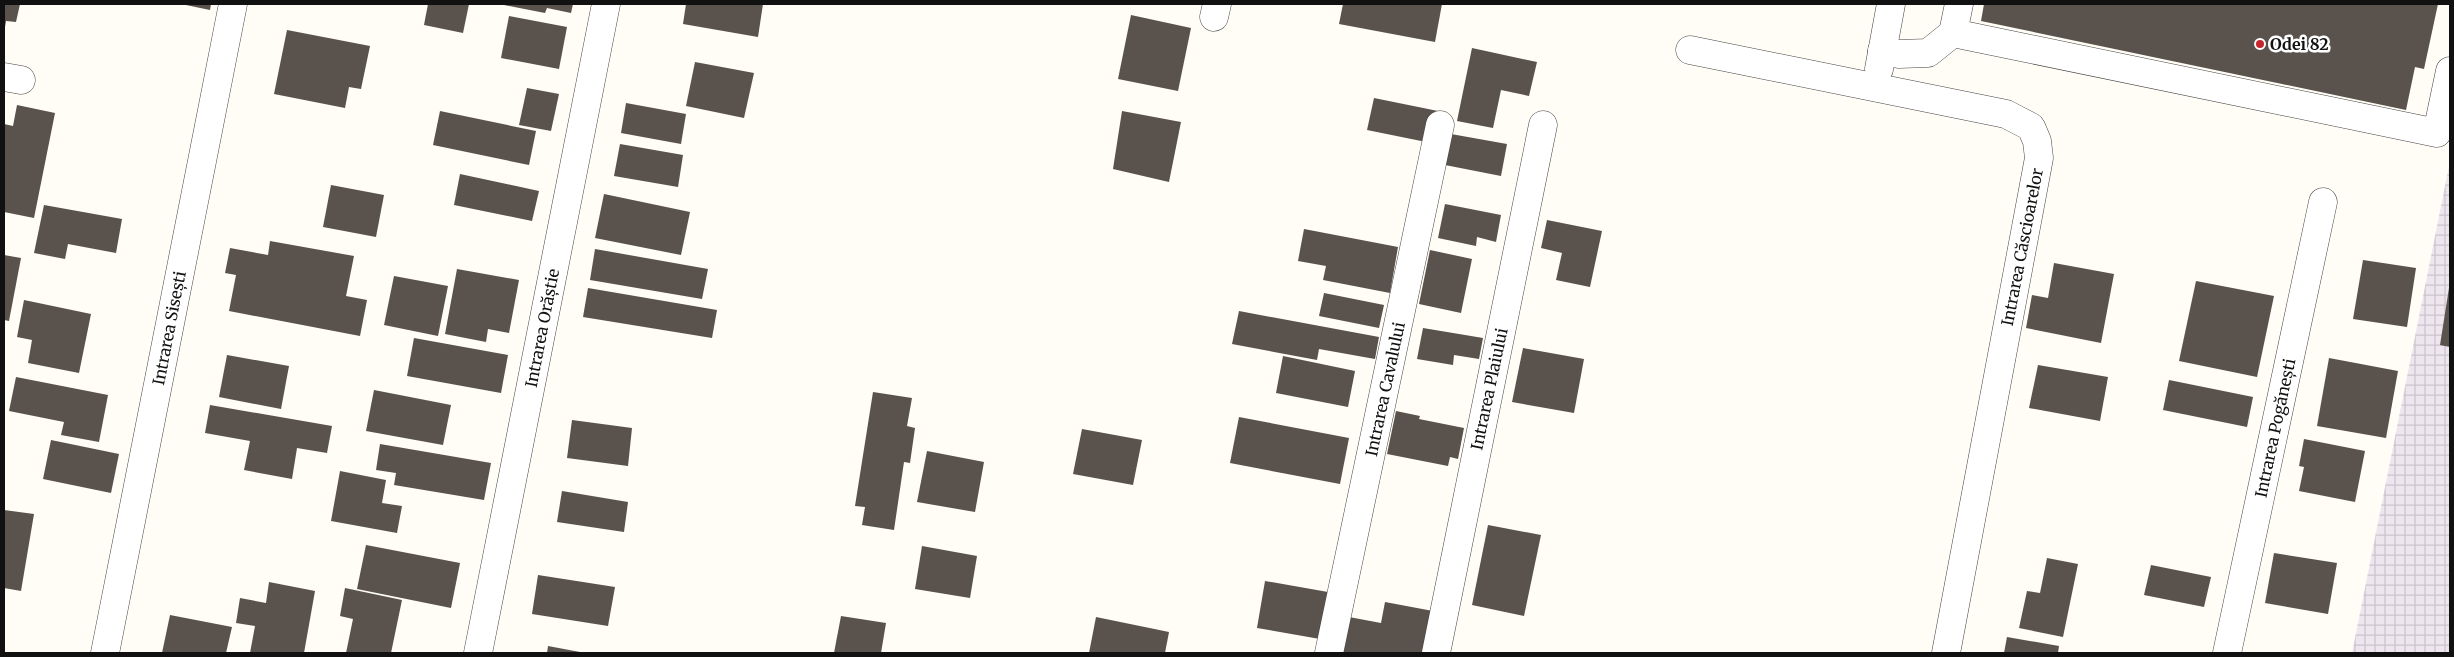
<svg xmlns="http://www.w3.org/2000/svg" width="2454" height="657" font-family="Merriweather,serif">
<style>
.industrial{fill:url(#industrial-grid)}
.building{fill:#5a524d}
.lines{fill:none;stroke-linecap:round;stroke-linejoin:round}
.minor-casing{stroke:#444;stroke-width:29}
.minor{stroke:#fff;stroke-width:28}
.poi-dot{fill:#c4262e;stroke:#fff;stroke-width:2}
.labels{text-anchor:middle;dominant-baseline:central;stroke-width:5;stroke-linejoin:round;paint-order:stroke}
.poi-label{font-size:16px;font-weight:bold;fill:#111;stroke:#fff;text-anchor:start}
.street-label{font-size:16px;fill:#111;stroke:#fff}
</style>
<defs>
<pattern id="industrial-grid" width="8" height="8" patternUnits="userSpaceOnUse" patternTransform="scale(1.25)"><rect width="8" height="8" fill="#eee6ef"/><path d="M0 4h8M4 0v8" fill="none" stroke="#cbc4cc"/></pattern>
</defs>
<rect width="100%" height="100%" fill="#fffdf5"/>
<path class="industrial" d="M 2450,162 L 2450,653 L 2352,653 L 2444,191 Z"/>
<g class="building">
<path d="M 4,4 L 20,4 L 16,22 L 6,21 L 5,27 Z"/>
<path d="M 181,4 L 211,4 L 210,10 Z"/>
<path d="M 428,4 L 469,4 L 463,33 L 424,25 Z"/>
<path d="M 573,4 L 571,13 L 547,8 L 545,13 L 504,5 Z"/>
<path d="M 686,4 L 763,4 L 758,37 L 683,24 Z"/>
<path d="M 1343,4 L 1442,4 L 1435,42 L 1339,24 Z"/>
<path d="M 1984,4 L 2438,4 L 2424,69 L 2415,67 L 2406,110 L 1981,21 Z"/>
<path d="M 1131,15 L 1191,28 L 1178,91 L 1118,79 Z"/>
<path d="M 509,16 L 567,27 L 559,69 L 501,58 Z"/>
<path d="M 287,30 L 370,46 L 361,89 L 349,87 L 345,108 L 274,94 Z"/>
<path d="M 1472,48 L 1537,62 L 1529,96 L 1501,90 L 1493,128 L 1457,121 Z"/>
<path d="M 695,62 L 754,73 L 744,118 L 686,106 Z"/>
<path d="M 527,88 L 559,94 L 551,131 L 519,125 Z"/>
<path d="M 1374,98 L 1438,111 L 1431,143 L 1367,130 Z"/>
<path d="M 626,103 L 686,114 L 681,144 L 621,133 Z"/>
<path d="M 17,105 L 55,113 L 34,218 L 4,212 L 4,124 L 13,126 Z"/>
<path d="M 440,111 L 536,131 L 529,165 L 433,145 Z"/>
<path d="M 1122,111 L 1181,122 L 1169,182 L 1113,169 Z"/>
<path d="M 1451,134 L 1507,144 L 1501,176 L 1445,165 Z"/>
<path d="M 620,144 L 683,155 L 678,187 L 614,176 Z"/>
<path d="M 460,174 L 539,191 L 532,221 L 454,205 Z"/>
<path d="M 331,185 L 384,195 L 376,237 L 323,227 Z"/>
<path d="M 604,194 L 690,212 L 681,255 L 595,238 Z"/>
<path d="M 1445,204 L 1501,215 L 1496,242 L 1477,237 L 1476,246 L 1438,238 Z"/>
<path d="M 44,205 L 122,219 L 116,253 L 68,244 L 65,259 L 34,253 Z"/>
<path d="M 1547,220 L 1602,231 L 1590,287 L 1556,280 L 1562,253 L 1541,248 Z"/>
<path d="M 1304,229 L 1398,247 L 1390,293 L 1323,280 L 1326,266 L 1298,261 Z"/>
<path d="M 270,241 L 354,256 L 346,296 L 367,300 L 360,336 L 229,311 L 236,275 L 225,273 L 230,248 L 268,255 Z"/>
<path d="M 595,249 L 708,269 L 702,299 L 590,280 Z"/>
<path d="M 1430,250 L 1472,259 L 1461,313 L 1419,304 Z"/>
<path d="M 4,255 L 21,258 L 9,321 L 4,320 Z"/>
<path d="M 2363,260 L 2416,268 L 2407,327 L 2353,319 Z"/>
<path d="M 2054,263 L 2114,274 L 2101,343 L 2026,328 L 2032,295 L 2048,298 Z"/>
<path d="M 457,269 L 519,280 L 509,333 L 488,329 L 486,342 L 445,334 Z"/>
<path d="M 394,276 L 448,286 L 438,336 L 384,325 Z"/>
<path d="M 2196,281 L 2274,296 L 2257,377 L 2179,361 Z"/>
<path d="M 588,288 L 717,310 L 712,338 L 583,317 Z"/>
<path d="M 2449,288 L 2450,288 L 2450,347 L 2440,345 Z"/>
<path d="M 1324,293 L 1384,305 L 1379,328 L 1319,316 Z"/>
<path d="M 24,300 L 91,314 L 79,373 L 28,363 L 32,340 L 17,337 Z"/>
<path d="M 1239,311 L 1379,337 L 1375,359 L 1319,349 L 1317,360 L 1232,344 Z"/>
<path d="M 1423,328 L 1483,338 L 1479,359 L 1454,355 L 1453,365 L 1417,359 Z"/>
<path d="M 414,338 L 508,355 L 501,393 L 407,376 Z"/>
<path d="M 1523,348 L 1584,359 L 1574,413 L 1512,402 Z"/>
<path d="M 227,355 L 289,366 L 281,409 L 219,397 Z"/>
<path d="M 1283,356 L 1355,371 L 1348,407 L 1276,393 Z"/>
<path d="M 2329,358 L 2398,371 L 2386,438 L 2317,426 Z"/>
<path d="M 2038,365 L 2108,377 L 2100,421 L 2029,408 Z"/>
<path d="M 16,377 L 108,395 L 99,442 L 61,435 L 64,422 L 9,411 Z"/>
<path d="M 2169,380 L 2253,397 L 2247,427 L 2163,410 Z"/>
<path d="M 374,390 L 451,405 L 443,445 L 366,431 Z"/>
<path d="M 873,392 L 912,398 L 907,426 L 915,428 L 910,463 L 904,462 L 894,530 L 862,525 L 865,507 L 855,506 Z"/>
<path d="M 210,405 L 332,426 L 327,453 L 297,448 L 292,479 L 244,470 L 250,441 L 205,433 Z"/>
<path d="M 1396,411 L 1420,416 L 1419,419 L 1464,428 L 1458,459 L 1450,457 L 1448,466 L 1387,454 Z"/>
<path d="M 1239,417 L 1349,438 L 1340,484 L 1230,463 Z"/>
<path d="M 572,420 L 632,428 L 628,466 L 567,458 Z"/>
<path d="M 1082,429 L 1142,440 L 1133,485 L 1073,474 Z"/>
<path d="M 2304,439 L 2365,451 L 2355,502 L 2299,491 L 2304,467 L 2299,466 Z"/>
<path d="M 51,440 L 119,454 L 111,493 L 43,479 Z"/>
<path d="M 380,444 L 491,463 L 484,500 L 394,485 L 396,473 L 376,470 Z"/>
<path d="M 927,451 L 984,462 L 975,512 L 917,502 Z"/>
<path d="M 340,471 L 386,480 L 382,503 L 402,506 L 397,533 L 331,521 Z"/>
<path d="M 562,491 L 628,502 L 624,532 L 557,522 Z"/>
<path d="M 4,510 L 34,514 L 21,591 L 4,588 Z"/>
<path d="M 1488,525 L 1541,535 L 1524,616 L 1472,605 Z"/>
<path d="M 366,545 L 460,563 L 451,608 L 357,589 Z"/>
<path d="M 922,546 L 977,556 L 970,598 L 915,589 Z"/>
<path d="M 2274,553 L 2337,563 L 2328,614 L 2265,603 Z"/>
<path d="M 2047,558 L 2078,564 L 2063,637 L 2019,628 L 2027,591 L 2040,593 Z"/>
<path d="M 2151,565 L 2211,577 L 2204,607 L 2144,595 Z"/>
<path d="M 538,575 L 615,587 L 608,626 L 532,614 Z"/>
<path d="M 1265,581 L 1328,592 L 1320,639 L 1257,628 Z"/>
<path d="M 269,582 L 315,591 L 304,653 L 250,653 L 255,626 L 236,623 L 240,598 L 266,603 Z"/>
<path d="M 345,588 L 402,600 L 391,653 L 346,653 L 353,619 L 340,616 Z"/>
<path d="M 1385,602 L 1433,611 L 1425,653 L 1342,653 L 1349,617 L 1381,623 Z"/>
<path d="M 170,615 L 232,627 L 226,653 L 162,653 Z"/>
<path d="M 841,616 L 886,623 L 881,653 L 834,653 Z"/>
<path d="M 1096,617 L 1169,632 L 1165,653 L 1089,653 Z"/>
<path d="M 2007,637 L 2059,646 L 2058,653 L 2004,653 Z"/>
<path d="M 548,646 L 580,652 L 580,653 L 547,653 Z"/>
</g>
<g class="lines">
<g class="minor-casing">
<g id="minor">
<path d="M 1214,17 L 1217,4"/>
<path d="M 1953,33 L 2437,133 L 2450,71"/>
<path d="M 1690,50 L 2006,114 L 2031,127 L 2037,141 L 2039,158 L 1946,653"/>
<path d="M 1882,51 L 1899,54 L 1928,53 L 1953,33 L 1959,4"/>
<path d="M 1879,69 L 1891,4"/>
<path d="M 4,77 L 21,80"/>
<path d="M 105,653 L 233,4"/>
<path d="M 478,653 L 606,4"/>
<path d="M 1329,653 L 1440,125"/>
<path d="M 1436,653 L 1543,125"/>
<path d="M 2227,653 L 2323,202"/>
</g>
</g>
<use href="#minor" class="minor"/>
</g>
<circle class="poi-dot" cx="2260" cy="44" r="5"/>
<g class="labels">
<g class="poi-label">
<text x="2270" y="44">Odei 82</text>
</g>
<g class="street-label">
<text transform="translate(2022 247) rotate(-79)">Intrarea Căscioarelor</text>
<text transform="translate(169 328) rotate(-79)">Intrarea Sisești</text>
<text transform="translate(542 328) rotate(-79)">Intrarea Orăștie</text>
<text transform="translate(1385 389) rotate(-78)">Intrarea Cavalului</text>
<text transform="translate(1489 389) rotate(-78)">Intrarea Plaiului</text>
<text transform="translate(2275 428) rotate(-78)">Intrarea Pogănești</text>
</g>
</g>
<rect width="2454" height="657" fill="none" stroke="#111111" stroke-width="10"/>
</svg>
